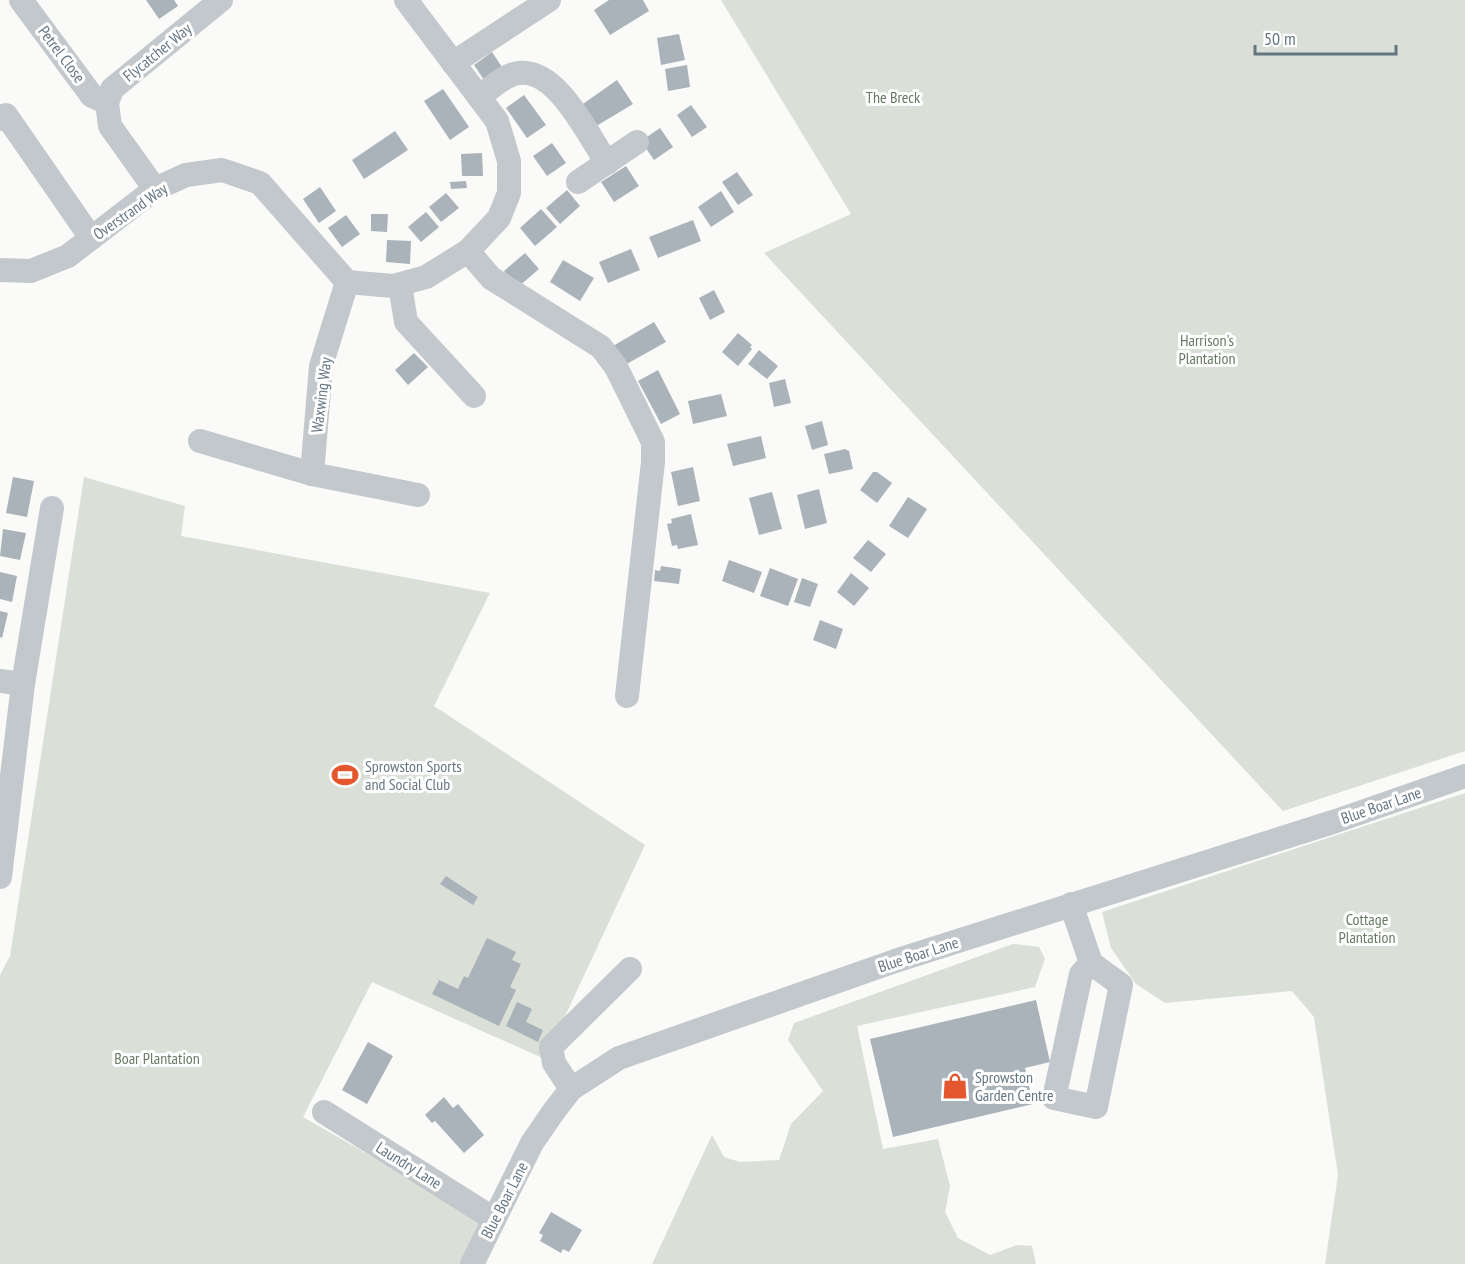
<svg xmlns="http://www.w3.org/2000/svg" width="1465" height="1264" font-family="'PT Sans Narrow',sans-serif">
<style>
.green{fill:#dadfd7}
.building{fill:#aab3b9}
.lines{fill:none;stroke-linecap:round;stroke-linejoin:round}
.minor{stroke:#c3c8cc;stroke-width:24}
.labels{text-anchor:middle;dominant-baseline:central;stroke-width:6;stroke-linejoin:round;paint-order:stroke}
.street-label{font-size:16px;fill:#657683;stroke:#fff}
.park-label{font-size:16px;fill:#687a64;stroke:#fff}
.poi-label{font-size:16px;fill:#657683;stroke:#fff;text-anchor:start}
</style>
<rect width="100%" height="100%" fill="#fafaf8"/>
<g class="green">
<path d="M 721,0 L 1465,0 L 1465,751 L 1283,811 L 764,253 L 851,214 Z"/>
<path d="M 84,477 L 185,506 L 181,536 L 490,593 L 434,706 L 645,845 L 545,1059 L 372,982 L 303,1117 L 481,1219 L 461,1264 L 0,1264 L 0,975 L 10,956 Z"/>
<path d="M 1465,793 L 1465,1264 L 1325,1264 L 1338,1175 L 1314,1017 L 1292,991 L 1165,1003 L 1136,984 L 1111,948 L 1102,912 Z"/>
<path d="M 1013,944 L 1039,947 L 1045,959 L 1035,987 L 857,1026 L 883,1149 L 938,1139 L 950,1186 L 945,1212 L 958,1238 L 990,1255 L 1017,1245 L 1032,1246 L 1036,1264 L 652,1264 L 712,1135 L 724,1157 L 740,1162 L 779,1160 L 791,1124 L 823,1091 L 788,1040 L 794,1023 Z"/>
</g>
<g class="building">
<path d="M 146,0 L 174,0 L 178,6 L 159,19 Z"/>
<path d="M 609,0 L 643,0 L 649,11 L 610,35 L 594,10 Z"/>
<path d="M 679,34 L 685,60 L 661,65 L 657,38 Z"/>
<path d="M 492,52 L 502,67 L 484,80 L 474,65 Z"/>
<path d="M 687,65 L 690,87 L 668,91 L 665,69 Z"/>
<path d="M 617,80 L 633,104 L 593,128 L 580,106 Z"/>
<path d="M 443,89 L 469,127 L 450,140 L 424,101 Z"/>
<path d="M 524,95 L 546,125 L 527,138 L 506,108 Z"/>
<path d="M 691,105 L 707,127 L 692,137 L 677,115 Z"/>
<path d="M 660,128 L 673,147 L 654,160 L 641,141 Z"/>
<path d="M 395,131 L 408,150 L 364,179 L 352,160 Z"/>
<path d="M 552,143 L 566,163 L 547,176 L 533,156 Z"/>
<path d="M 482,153 L 483,176 L 462,176 L 461,154 Z"/>
<path d="M 626,166 L 639,186 L 614,202 L 601,182 Z"/>
<path d="M 737,172 L 753,195 L 738,205 L 722,182 Z"/>
<path d="M 466,181 L 467,188 L 451,189 L 450,182 Z"/>
<path d="M 320,187 L 336,211 L 319,223 L 303,199 Z"/>
<path d="M 567,190 L 580,206 L 560,224 L 546,208 Z"/>
<path d="M 721,191 L 734,212 L 711,227 L 698,207 Z"/>
<path d="M 446,193 L 459,208 L 441,222 L 429,207 Z"/>
<path d="M 541,209 L 557,227 L 535,246 L 520,228 Z"/>
<path d="M 426,212 L 439,227 L 421,242 L 408,227 Z"/>
<path d="M 371,214 L 388,214 L 387,232 L 371,231 Z"/>
<path d="M 346,215 L 360,234 L 342,247 L 328,228 Z"/>
<path d="M 693,220 L 701,241 L 658,258 L 649,237 Z"/>
<path d="M 387,240 L 411,241 L 410,264 L 386,262 Z"/>
<path d="M 631,249 L 640,270 L 608,283 L 599,262 Z"/>
<path d="M 525,253 L 539,269 L 518,287 L 504,271 Z"/>
<path d="M 563,260 L 594,278 L 580,301 L 550,282 Z"/>
<path d="M 714,290 L 725,312 L 710,320 L 699,298 Z"/>
<path d="M 654,322 L 666,342 L 623,366 L 613,346 Z"/>
<path d="M 738,333 L 752,345 L 750,347 L 752,349 L 738,366 L 722,352 Z"/>
<path d="M 759,350 L 778,366 L 767,379 L 748,364 Z"/>
<path d="M 414,353 L 428,367 L 408,385 L 395,370 Z"/>
<path d="M 658,370 L 680,414 L 661,424 L 638,381 Z"/>
<path d="M 785,379 L 791,403 L 774,407 L 769,383 Z"/>
<path d="M 721,394 L 727,416 L 693,424 L 688,401 Z"/>
<path d="M 822,421 L 828,445 L 812,450 L 805,426 Z"/>
<path d="M 761,436 L 766,458 L 733,466 L 727,444 Z"/>
<path d="M 845,449 L 849,451 L 853,469 L 829,474 L 824,454 Z"/>
<path d="M 693,467 L 700,501 L 678,506 L 671,472 Z"/>
<path d="M 873,472 L 877,472 L 892,483 L 877,503 L 860,490 Z"/>
<path d="M 13,477 L 34,481 L 27,517 L 6,513 Z"/>
<path d="M 819,489 L 827,523 L 805,529 L 797,495 Z"/>
<path d="M 772,492 L 782,529 L 759,535 L 749,498 Z"/>
<path d="M 908,497 L 927,509 L 908,538 L 889,526 Z"/>
<path d="M 691,514 L 698,545 L 678,549 L 677,545 L 672,546 L 667,524 L 672,523 L 671,519 Z"/>
<path d="M 3,529 L 26,533 L 20,560 L 0,556 Z"/>
<path d="M 868,540 L 886,554 L 871,572 L 853,558 Z"/>
<path d="M 729,560 L 762,572 L 754,593 L 722,581 Z"/>
<path d="M 661,566 L 681,569 L 679,584 L 654,581 L 655,570 L 660,571 Z"/>
<path d="M 770,568 L 798,579 L 788,606 L 760,596 Z"/>
<path d="M 0,572 L 17,576 L 12,602 L 0,599 Z"/>
<path d="M 851,573 L 869,588 L 854,606 L 837,592 Z"/>
<path d="M 802,578 L 818,584 L 810,607 L 794,602 Z"/>
<path d="M 0,611 L 8,613 L 2,638 L 0,637 Z"/>
<path d="M 820,620 L 843,629 L 836,649 L 813,640 Z"/>
<path d="M 446,876 L 478,897 L 473,905 L 440,884 Z"/>
<path d="M 487,938 L 516,952 L 512,960 L 521,964 L 510,987 L 516,990 L 499,1026 L 432,994 L 439,980 L 458,989 L 464,976 L 468,978 Z"/>
<path d="M 1036,1000 L 1050,1062 L 1025,1068 L 1033,1104 L 893,1137 L 870,1039 Z"/>
<path d="M 517,1002 L 532,1009 L 526,1022 L 543,1030 L 538,1042 L 506,1026 Z"/>
<path d="M 368,1042 L 393,1056 L 367,1104 L 342,1090 Z"/>
<path d="M 444,1097 L 453,1108 L 458,1104 L 484,1135 L 464,1153 L 435,1121 L 432,1123 L 425,1115 Z"/>
<path d="M 551,1212 L 582,1230 L 569,1252 L 563,1249 L 561,1253 L 540,1241 L 543,1235 L 539,1233 Z"/>
</g>
<g class="lines">
<g class="minor">
<path d="M 21,0 L 92,96 L 107,103"/>
<path d="M 453,63 L 549,0"/>
<path d="M 479,97 C 490,89 505,74 519,73 C 557,68 588,135 607,163"/>
<path d="M 0,119 L 6,115 L 91,238"/>
<path d="M 578,182 L 637,142"/>
<path d="M 155,189 L 110,126 L 107,103 L 112,89 L 221,0"/>
<path d="M 468,251 L 491,278 L 601,347 L 616,367 L 653,442 L 653,462 L 627,696"/>
<path d="M 0,270 L 31,271 L 68,256 L 155,189 L 186,175 L 222,170 L 260,183 L 347,282 L 393,286 L 426,277 L 468,251 L 499,218 L 509,193 L 509,161 L 497,121 L 406,0"/>
<path d="M 400,285 L 406,322 L 474,396"/>
<path d="M 200,441 L 312,474 L 321,366 L 347,282"/>
<path d="M 312,474 L 418,495"/>
<path d="M 0,681 L 23,684"/>
<path d="M 0,877 L 23,684 L 52,508"/>
<path d="M 1071,904 L 1091,963 L 1121,985 L 1096,1107 L 1054,1098 L 1081,974 L 1091,963"/>
<path d="M 571,1089 L 554,1063 L 551,1047 L 630,969"/>
<path d="M 324,1112 L 494,1219"/>
<path d="M 472,1264 L 532,1143 L 554,1111 L 571,1089 L 619,1058 L 898,960 L 1336,821 L 1465,776"/>
</g>
</g>
<defs>
<g id="stadium-bare" transform="scale(2.07)"><path d="M0-5a6.5 5 0 1 0 0 10a6.5 5 0 1 0 0-10ZM-3.5-1.8h7v3.6h-7Z" fill="#e4572e" stroke="#fff" stroke-width="2.5" paint-order="stroke"/></g>
<g id="shop-bare" transform="scale(2.07)"><path d="M-5-2.5h2.3a2.7 3.5 0 0 1 5.4 0H5L5.5 6h-11ZM-1.5-2.5h3a1.5 2.3 0 0 0-3 0Z" fill="#e4572e" stroke="#fff" stroke-width="2.5" paint-order="stroke"/></g>
</defs>
<g fill-rule="evenodd">
<use href="#stadium-bare" x="345" y="775"/>
<use href="#shop-bare" x="955" y="1086"/>
</g>
<g class="labels">
<g class="street-label">
<text transform="translate(157 52) rotate(-39)">Flycatcher Way</text>
<text transform="translate(62 54) rotate(53)">Petrel Close</text>
<text transform="translate(130 211) rotate(-35)">Overstrand Way</text>
<text transform="translate(321 395) rotate(-83)">Waxwing Way</text>
<text transform="translate(1381 805) rotate(-19)">Blue Boar Lane</text>
<text transform="translate(918 954) rotate(-18)">Blue Boar Lane</text>
<text transform="translate(409 1165) rotate(32)">Laundry Lane</text>
<text transform="translate(504 1200) rotate(-63)">Blue Boar Lane</text>
</g>
<g class="park-label">
<text x="893" y="97">The Breck</text>
<text x="1207" y="340">Harrison's<tspan x="1207" dy="18">Plantation</tspan></text>
<text x="1367" y="919">Cottage<tspan x="1367" dy="18">Plantation</tspan></text>
<text x="157" y="1058">Boar Plantation</text>
</g>
<g class="poi-label">
<text x="365" y="766">Sprowston Sports<tspan x="365" dy="18">and Social Club</tspan></text>
<text x="975" y="1077">Sprowston<tspan x="975" dy="18">Garden Centre</tspan></text>
</g>
</g>
<path d="M1255 45v9h141v-9" fill="none" stroke="#657683" stroke-width="3"/>
<text x="1264" y="45" font-size="18" fill="#657683" stroke="#ffffff" stroke-width="4.5" paint-order="stroke">50 m</text>
</svg>
